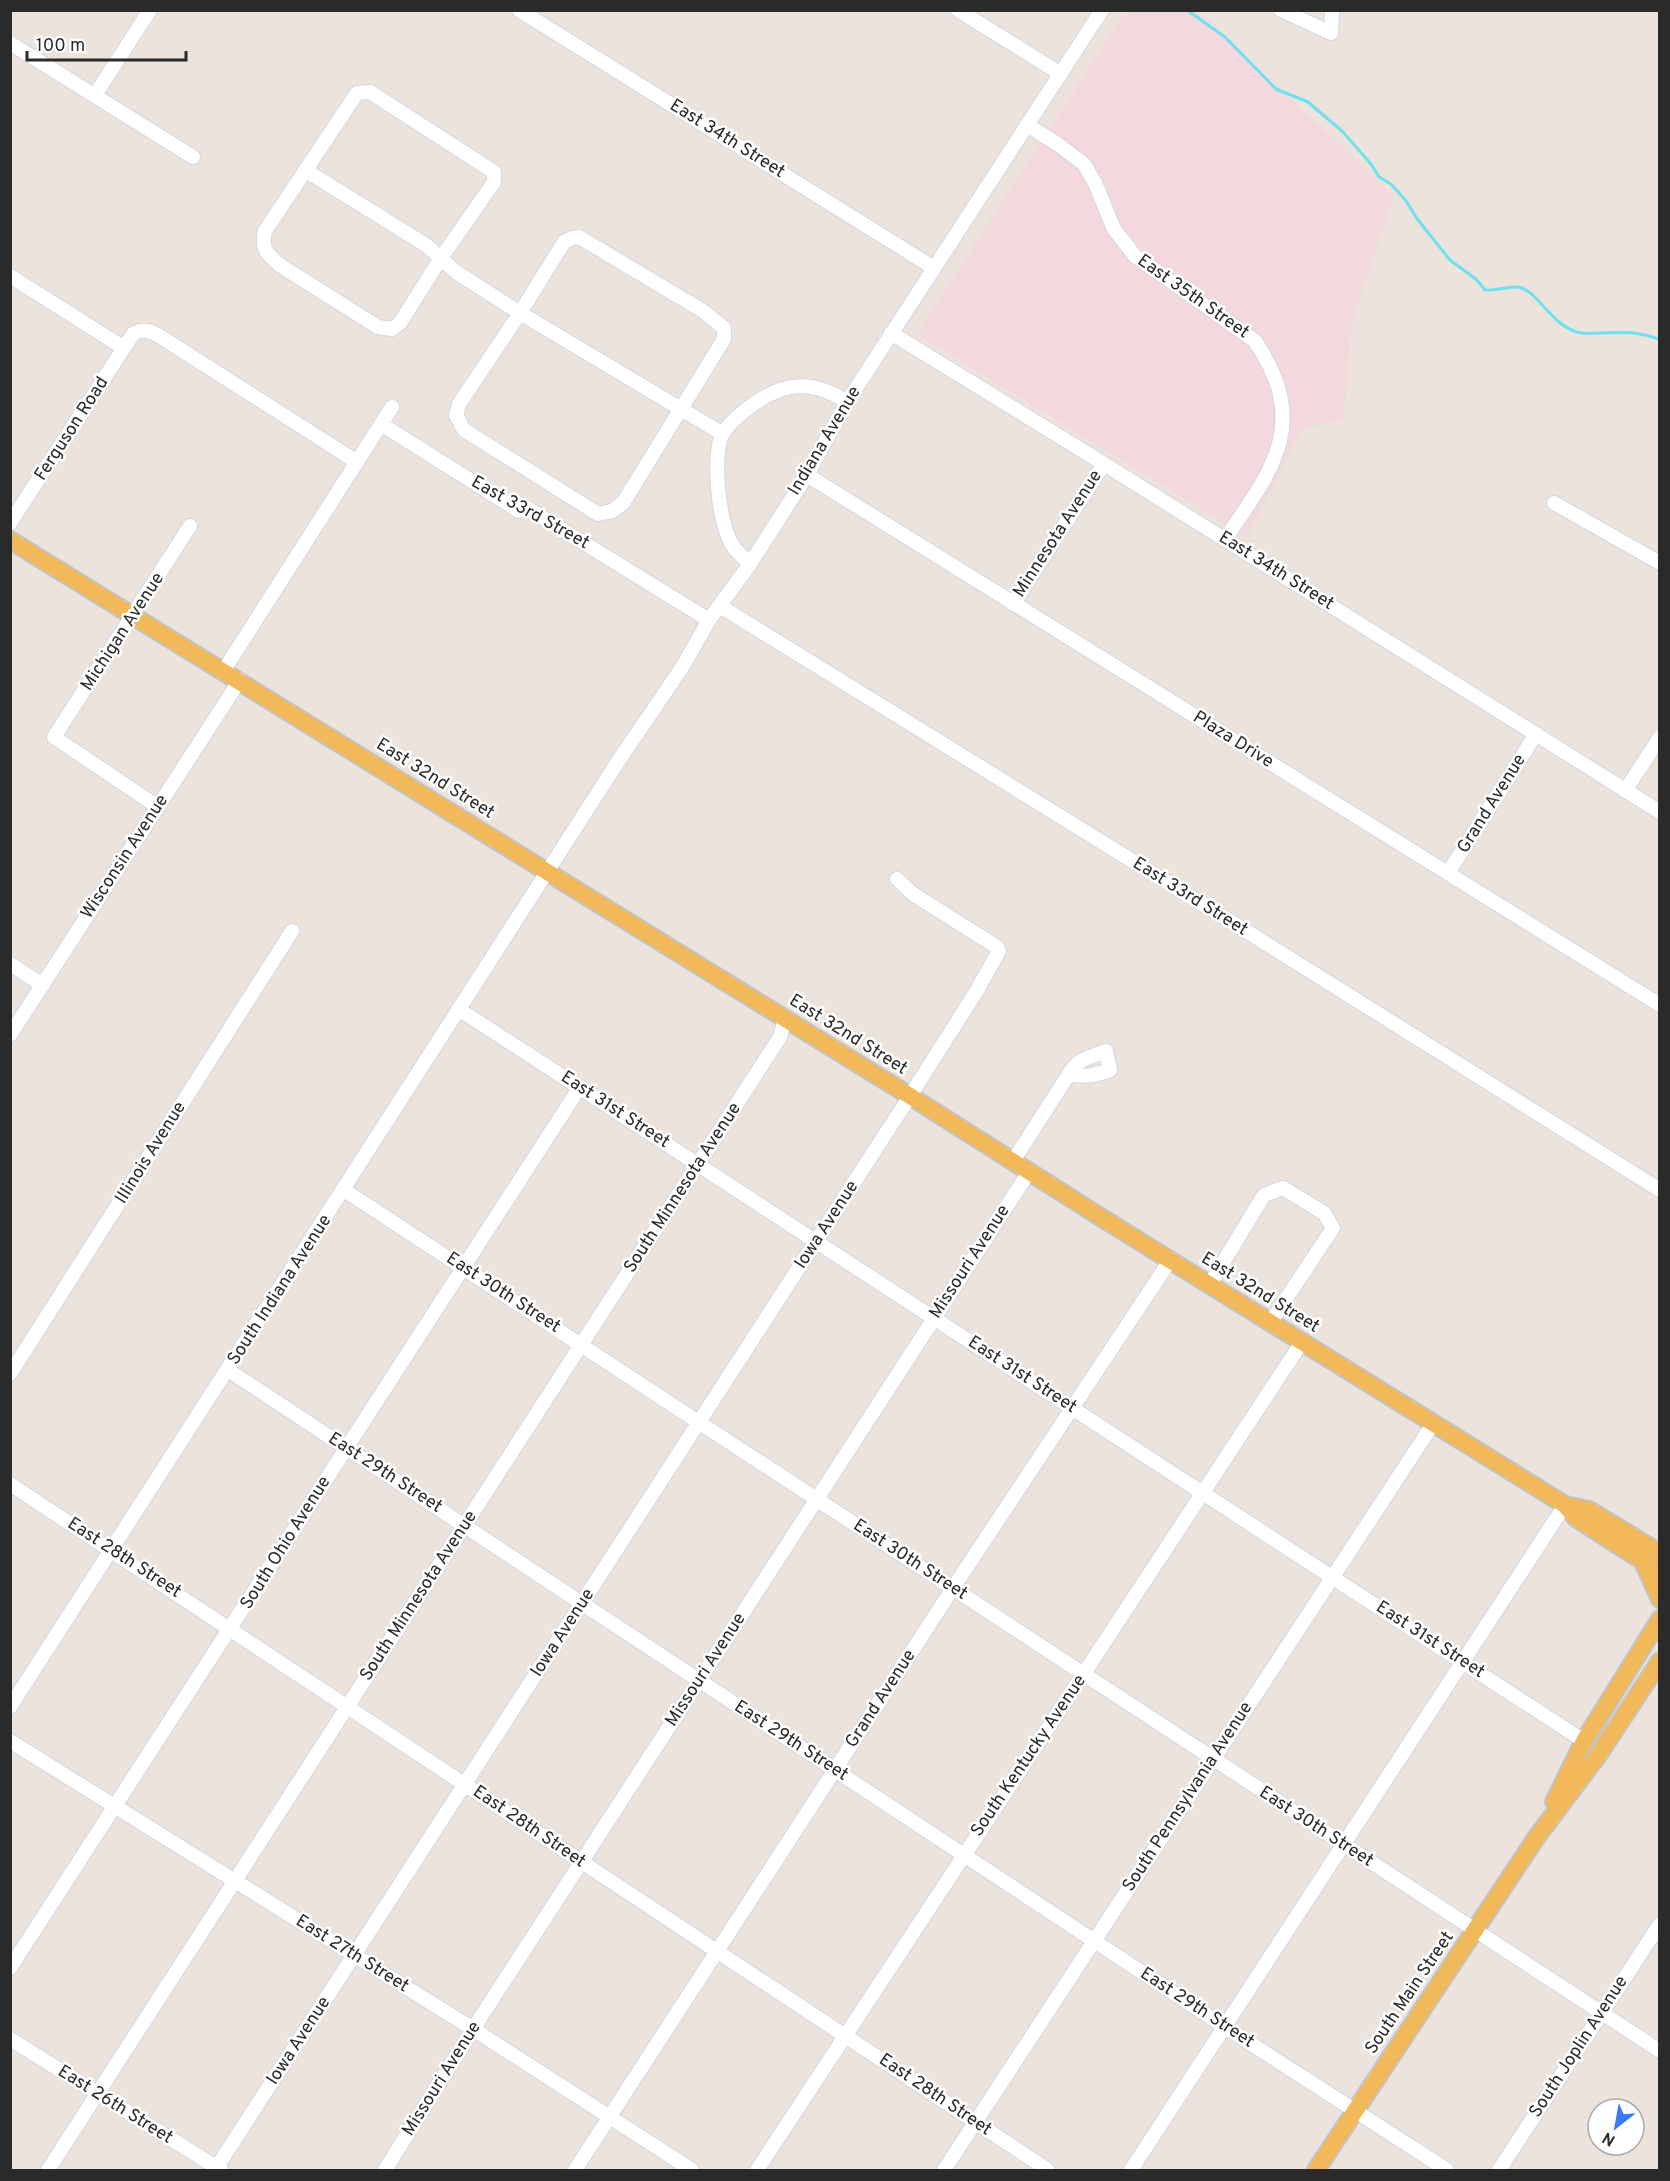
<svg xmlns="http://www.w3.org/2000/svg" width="1670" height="2181" font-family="Overpass,sans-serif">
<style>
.medical{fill:#f3d9de}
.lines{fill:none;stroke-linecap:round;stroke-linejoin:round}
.stream{stroke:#6ee0f0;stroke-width:3}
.minor-casing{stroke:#d1d7e3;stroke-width:16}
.major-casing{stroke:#c3c3c3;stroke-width:20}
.minor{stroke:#fff;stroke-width:14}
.major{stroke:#f2b95b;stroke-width:16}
.labels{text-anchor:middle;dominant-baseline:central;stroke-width:5;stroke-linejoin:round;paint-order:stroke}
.street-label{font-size:18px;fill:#2a2a2a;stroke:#fff}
</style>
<rect width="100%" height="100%" fill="#ece3dc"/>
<path class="medical" d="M 1126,11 L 1198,11 L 1394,196 L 1352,321 L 1344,419 L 1302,429 L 1247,537 L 920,336 L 920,328 Z"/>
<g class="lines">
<path class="stream" d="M 1187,10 L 1225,37 L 1276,89 L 1308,102 L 1342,131 L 1371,164 L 1379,177 L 1391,184 L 1406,201 L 1418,220 L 1450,260 L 1477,280 L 1485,290 C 1497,291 1510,286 1518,287 C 1538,290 1552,328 1581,333 C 1587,334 1594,333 1600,333 C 1621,332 1640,331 1660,340"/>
<g class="minor-casing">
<g id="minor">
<path d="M 519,10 L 934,268"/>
<path d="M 958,10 L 1061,74"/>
<path d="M 1281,10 L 1331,33 L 1332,10"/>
<path d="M 10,43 L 193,157"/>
<path d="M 370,92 L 494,172 L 494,182 L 441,258 L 400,323 L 392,329 L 378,327 L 281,266 C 267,254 261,250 265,231 L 357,93 Z"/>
<path d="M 95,95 L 150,10"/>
<path d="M 1027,125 L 1056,143 L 1084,164 L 1095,183 L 1114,229 L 1135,256 L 1255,341 C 1310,423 1274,468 1225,539"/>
<path d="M 305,170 L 426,245 L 456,272 L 520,313 L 723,434"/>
<path d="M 579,237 L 703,311 L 724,328 L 724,339 L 623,503 L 612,511 L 598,514 L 464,430 L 456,415 L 459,404 L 520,313 L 564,242 L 572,238 Z"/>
<path d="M 10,276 L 124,348"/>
<path d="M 891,333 L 1109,467 L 1660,812"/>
<path d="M 381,424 L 519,511 L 527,508 L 709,620"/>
<path d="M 807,475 L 1660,1005"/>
<path d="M 1554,503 L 1660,563"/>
<path d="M 10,523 L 133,334 C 143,328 151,331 161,337 L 357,462"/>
<path d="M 750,564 C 744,558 735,551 731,543 C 719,520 712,460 722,435 C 727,425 738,416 747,409 C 781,382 811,378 847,402"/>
<path d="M 1013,604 L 1104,464"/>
<path d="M 720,606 L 1262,941 L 1660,1190"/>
<path d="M 224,670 L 392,407"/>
<path d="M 1625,791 L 1660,737"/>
<path d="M 158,807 L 54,737 L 190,526"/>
<path d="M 1448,873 L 1536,734"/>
<path d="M 10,964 L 43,985"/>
<path d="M 460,1010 L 1584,1741"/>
<path d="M 10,1035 L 240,680"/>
<path d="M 1106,1051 L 1110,1070 C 1095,1075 1084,1078 1069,1074 C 1077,1059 1090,1057 1106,1051 Z"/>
<path d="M 1013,1161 L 1069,1074"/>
<path d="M 344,1190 L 1660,2051"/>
<path d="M 1210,1284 L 1264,1195 L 1283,1188 L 1324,1213 L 1333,1228 L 1270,1323"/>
<path d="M 228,1370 L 1225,2027 L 1447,2170"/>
<path d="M 10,1374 L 292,931"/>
<path d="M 10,1484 L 1048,2170"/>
<path d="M 10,1707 L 619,760 L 683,666 L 709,620 L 750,564 L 807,475 L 847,402 L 1102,10"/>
<path d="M 10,1741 L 473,2029 L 692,2170"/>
<path d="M 10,1968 L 580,1087"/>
<path d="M 10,2039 L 221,2170"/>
<path d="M 48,2170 L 780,1037 L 785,1019"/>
<path d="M 215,2170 L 910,1096 L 976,992 L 999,951 L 997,947 L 913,894 L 897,879"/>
<path d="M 385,2170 L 473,2029 L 1029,1172"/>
<path d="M 575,2170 L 953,1588 L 1171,1259"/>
<path d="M 757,2170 L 1302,1342"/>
<path d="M 944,2170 L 1433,1424"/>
<path d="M 1131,2170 L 1565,1505"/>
<path d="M 1499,2170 L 1660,1924"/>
</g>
</g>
<g class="major-casing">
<g id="major">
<path d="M 10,540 L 910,1096 L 1102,1218 L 1565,1505 L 1576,1518 L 1660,1572"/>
<path d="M 1565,1505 L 1589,1510 L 1660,1553"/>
<path d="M 1643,1562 L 1660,1599"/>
<path d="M 1554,1802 L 1584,1741 L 1660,1619"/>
<path d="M 1316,2170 L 1536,1838 L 1599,1754 L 1660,1661"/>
</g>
</g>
<use href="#minor" class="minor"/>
<use href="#major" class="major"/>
</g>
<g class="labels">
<g class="street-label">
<text transform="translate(727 139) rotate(32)">East 34th Street</text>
<text transform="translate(1193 297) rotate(35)">East 35th Street</text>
<text transform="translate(72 429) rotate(-57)">Ferguson Road</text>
<text transform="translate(825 441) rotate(-59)">Indiana Avenue</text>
<text transform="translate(530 513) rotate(29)">East 33rd Street</text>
<text transform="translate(1058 534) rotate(-57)">Minnesota Avenue</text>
<text transform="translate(1276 571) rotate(32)">East 34th Street</text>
<text transform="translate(123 632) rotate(-57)">Michigan Avenue</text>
<text transform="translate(1233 740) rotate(32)">Plaza Drive</text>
<text transform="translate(435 779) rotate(32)">East 32nd Street</text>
<text transform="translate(1492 804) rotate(-58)">Grand Avenue</text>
<text transform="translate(125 857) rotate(-57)">Wisconsin Avenue</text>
<text transform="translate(1190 897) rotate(32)">East 33rd Street</text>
<text transform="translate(848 1035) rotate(32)">East 32nd Street</text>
<text transform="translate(615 1110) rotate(33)">East 31st Street</text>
<text transform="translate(151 1153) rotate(-58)">Illinois Avenue</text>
<text transform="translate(683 1188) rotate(-57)">South Minnesota Avenue</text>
<text transform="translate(827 1225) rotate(-57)">Iowa Avenue</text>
<text transform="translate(970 1262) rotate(-57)">Missouri Avenue</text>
<text transform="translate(280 1290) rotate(-57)">South Indiana Avenue</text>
<text transform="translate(503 1293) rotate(33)">East 30th Street</text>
<text transform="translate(1260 1293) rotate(32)">East 32nd Street</text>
<text transform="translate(1022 1375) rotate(33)">East 31st Street</text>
<text transform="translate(385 1473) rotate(33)">East 29th Street</text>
<text transform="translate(286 1543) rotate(-58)">South Ohio Avenue</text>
<text transform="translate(124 1558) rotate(33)">East 28th Street</text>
<text transform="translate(910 1560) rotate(33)">East 30th Street</text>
<text transform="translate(419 1596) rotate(-57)">South Minnesota Avenue</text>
<text transform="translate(563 1633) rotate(-57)">Iowa Avenue</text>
<text transform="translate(1430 1640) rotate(33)">East 31st Street</text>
<text transform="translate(706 1670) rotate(-57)">Missouri Avenue</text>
<text transform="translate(881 1699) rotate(-57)">Grand Avenue</text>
<text transform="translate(791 1741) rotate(33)">East 29th Street</text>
<text transform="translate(1029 1756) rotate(-56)">South Kentucky Avenue</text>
<text transform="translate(1188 1797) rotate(-57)">South Pennsylvania Avenue</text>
<text transform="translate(529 1827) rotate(34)">East 28th Street</text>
<text transform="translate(1316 1827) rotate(33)">East 30th Street</text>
<text transform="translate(352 1954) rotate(32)">East 27th Street</text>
<text transform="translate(1410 1993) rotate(-56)">South Main Street</text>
<text transform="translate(1197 2008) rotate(33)">East 29th Street</text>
<text transform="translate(299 2041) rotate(-57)">Iowa Avenue</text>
<text transform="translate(1579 2047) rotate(-57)">South Joplin Avenue</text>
<text transform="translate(442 2079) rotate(-58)">Missouri Avenue</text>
<text transform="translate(935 2095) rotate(34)">East 28th Street</text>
<text transform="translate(115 2105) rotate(32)">East 26th Street</text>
</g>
</g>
<rect width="1670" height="2181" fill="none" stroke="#2a2a2a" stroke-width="24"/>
<g transform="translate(1616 2127) rotate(211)"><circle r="28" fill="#ffffff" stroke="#aaaaaa" stroke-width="1.5"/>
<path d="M0-4.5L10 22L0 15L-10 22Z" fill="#3a7bfc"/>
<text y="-9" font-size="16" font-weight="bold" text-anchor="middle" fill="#2a2a2a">N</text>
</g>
<path d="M27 51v9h159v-9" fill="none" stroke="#2a2a2a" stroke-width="3"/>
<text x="36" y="51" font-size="18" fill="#2a2a2a" stroke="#ffffff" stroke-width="4.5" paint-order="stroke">100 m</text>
</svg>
